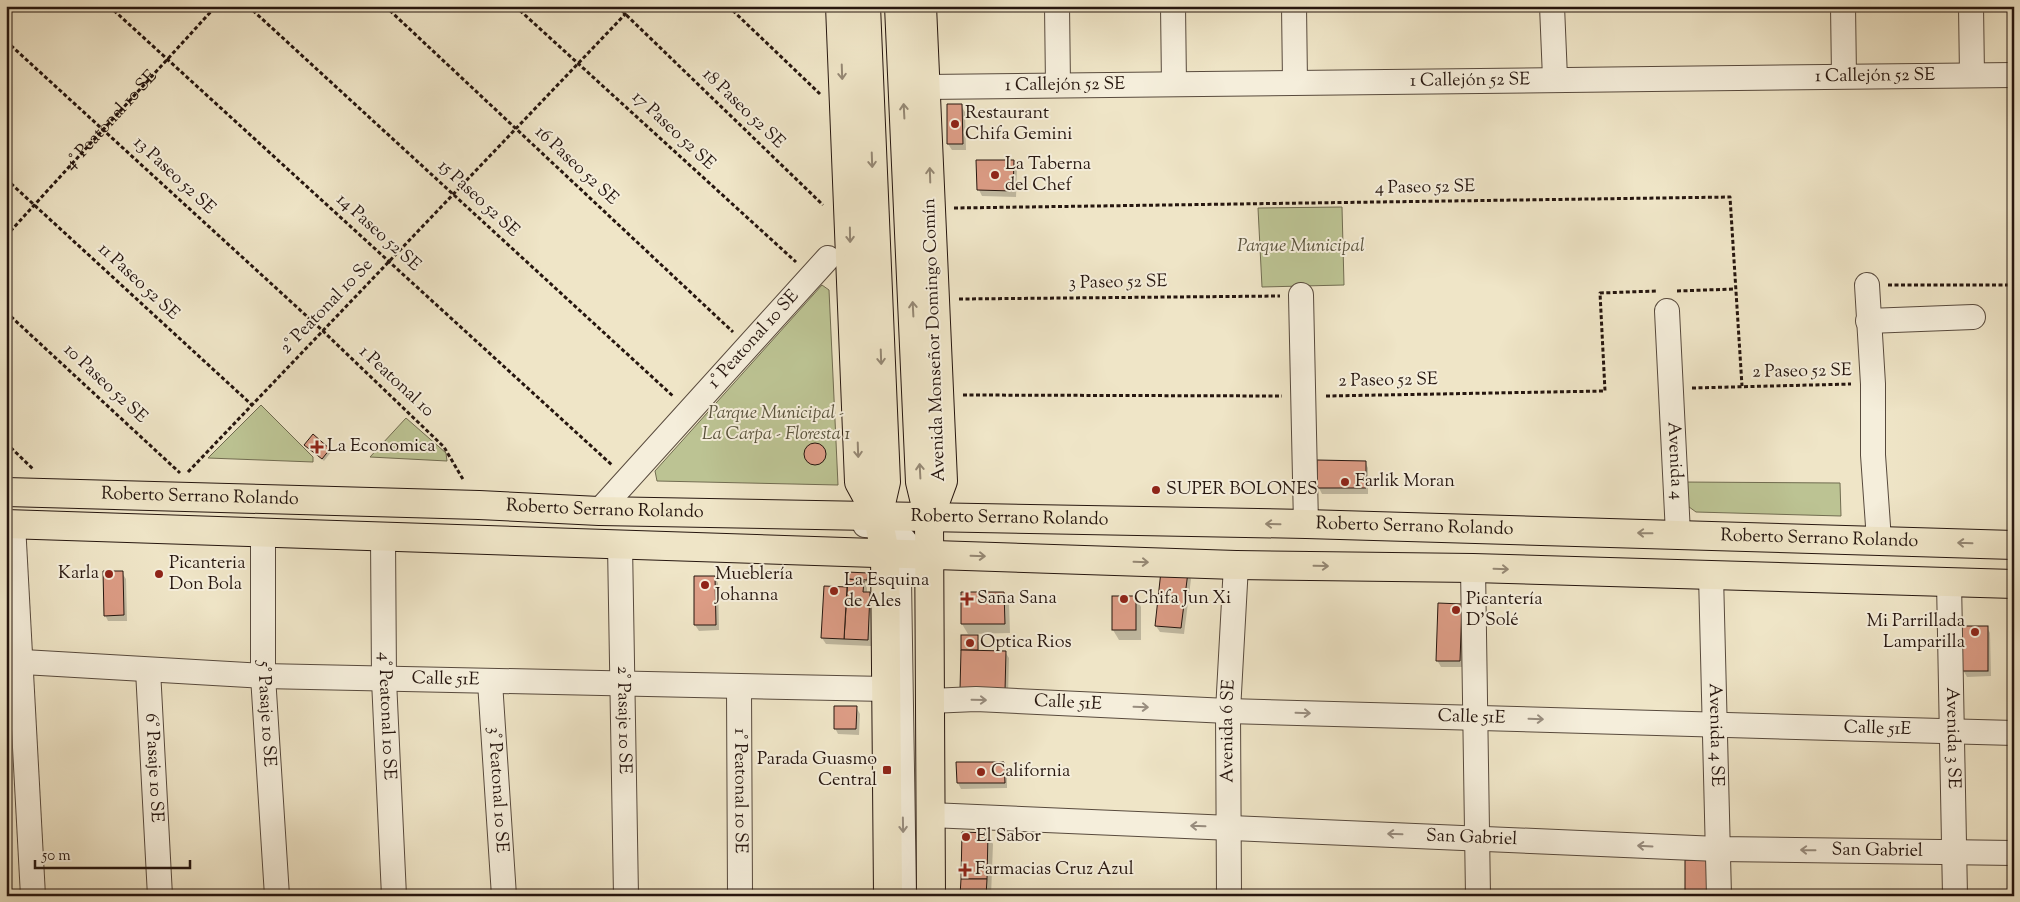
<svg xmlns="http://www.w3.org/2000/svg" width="2020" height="902" font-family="'Sorts Mill Goudy',serif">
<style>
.green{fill:#bcc393;stroke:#716c51}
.shadow{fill:#0003}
.building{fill:#dc9c85;stroke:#26160f}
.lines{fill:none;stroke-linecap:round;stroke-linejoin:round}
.minor-casing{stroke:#584a3d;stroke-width:26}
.major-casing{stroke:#26160f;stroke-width:30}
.path{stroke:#26160f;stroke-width:3;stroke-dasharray:4 2.5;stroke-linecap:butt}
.minor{stroke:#f5eedb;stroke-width:24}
.major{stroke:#efe5c7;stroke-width:28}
.oneway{stroke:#958874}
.oneway2{stroke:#988d7f}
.poi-dot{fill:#8f2418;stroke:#f5eedb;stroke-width:2}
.labels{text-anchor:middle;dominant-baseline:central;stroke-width:4;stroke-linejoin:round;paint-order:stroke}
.street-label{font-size:18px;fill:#26160f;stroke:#f5eedb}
.poi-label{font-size:18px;fill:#26160f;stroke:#f5eedb;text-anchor:start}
.park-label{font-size:18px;font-style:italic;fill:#5a533d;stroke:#f5eedb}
</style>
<rect width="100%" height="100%" fill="#efe5c7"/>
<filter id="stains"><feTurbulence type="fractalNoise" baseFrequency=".004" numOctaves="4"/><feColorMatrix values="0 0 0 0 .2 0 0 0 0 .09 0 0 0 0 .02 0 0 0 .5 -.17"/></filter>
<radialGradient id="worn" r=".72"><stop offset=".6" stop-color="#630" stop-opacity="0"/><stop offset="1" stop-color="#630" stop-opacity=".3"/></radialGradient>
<g class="green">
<path d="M 1342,207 L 1344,285 L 1262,287 L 1258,208 Z"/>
<path d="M 822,285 L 829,290 L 838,485 L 657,481 L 655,471 Z"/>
<path d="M 261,405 L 313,457 L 313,462 L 208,458 Z"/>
<path d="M 406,418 L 446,453 L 447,461 L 370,457 Z"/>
<path d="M 1681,482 L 1840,483 L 1841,516 L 1696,512 L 1685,504 Z"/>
</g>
<g class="shadow">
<path d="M 961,106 L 965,112 L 966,150 L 952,150 L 948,144 Z"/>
<path d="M 1014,161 L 1017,168 L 1016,197 L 982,196 L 979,190 Z"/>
<circle cx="816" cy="455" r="10"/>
<path d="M 306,445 L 329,450 L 331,452 L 324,461 Z"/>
<path d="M 1319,461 L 1365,462 L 1368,468 L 1368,494 L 1322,494 L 1319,488 Z"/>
<path d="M 122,573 L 126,579 L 127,621 L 108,621 L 105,615 Z"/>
<path d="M 1187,573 L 1191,579 L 1184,634 L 1160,632 L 1156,626 Z"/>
<path d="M 867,574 L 868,583 L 864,582 L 867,588 L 867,593 L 869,593 L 873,599 L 871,646 L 826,644 L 822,638 L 825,587 L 848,589 L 848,578 Z"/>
<path d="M 714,577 L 718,583 L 719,630 L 699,631 L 695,625 Z"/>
<path d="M 1004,593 L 1009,603 L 1010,633 L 968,634 L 962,624 Z"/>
<path d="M 1136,597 L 1141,607 L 1141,640 L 1119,640 L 1113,630 Z"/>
<path d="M 1461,605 L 1465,611 L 1463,667 L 1441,667 L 1437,660 Z"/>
<path d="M 1987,627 L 1990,633 L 1991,676 L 1967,677 L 1963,670 Z"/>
<path d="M 963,636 L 977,636 L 979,652 L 1005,652 L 1009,658 L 1008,696 L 962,690 Z"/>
<path d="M 856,707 L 860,714 L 859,735 L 838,734 L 835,728 Z"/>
<path d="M 1004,763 L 1007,769 L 1007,788 L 961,789 L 958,783 Z"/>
<path d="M 987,834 L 993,844 L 991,896 L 961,896 Z"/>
</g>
<g class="building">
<path d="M 947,104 L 962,104 L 963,144 L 947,144 Z"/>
<path d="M 976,160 L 1014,160 L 1013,191 L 977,190 Z"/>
<path d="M 313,434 L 330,449 L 322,459 L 304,445 Z"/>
<circle cx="815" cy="454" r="11"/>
<path d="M 1317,460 L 1366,461 L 1366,488 L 1317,488 Z"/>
<path d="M 103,571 L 123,571 L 124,615 L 104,616 Z"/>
<path d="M 1161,571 L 1188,572 L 1181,628 L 1155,626 Z"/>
<path d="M 847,572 L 868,573 L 867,580 L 847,579 Z"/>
<path d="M 694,576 L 715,576 L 716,625 L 694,625 Z"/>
<path d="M 848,579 L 864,581 L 863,592 L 870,592 L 868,640 L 844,639 Z"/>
<path d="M 824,586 L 847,587 L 844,639 L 821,638 Z"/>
<path d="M 961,592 L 1004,592 L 1005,624 L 961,624 Z"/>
<rect x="1112" y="596" width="24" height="34"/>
<path d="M 1438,603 L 1462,604 L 1460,661 L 1436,661 Z"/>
<rect x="1962" y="626" width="26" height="45"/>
<rect x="961" y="635" width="17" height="15"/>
<path d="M 961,650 L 1006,651 L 1005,691 L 960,690 Z"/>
<path d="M 834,706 L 857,706 L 856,729 L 834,729 Z"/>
<path d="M 956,762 L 1004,762 L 1005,783 L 957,783 Z"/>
<path d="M 962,832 L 988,833 L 987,879 L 961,879 Z"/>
<rect x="1685" y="860" width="24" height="36"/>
<path d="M 961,879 L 987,879 L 986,896 L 960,896 Z"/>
</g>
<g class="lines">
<g class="minor-casing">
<g id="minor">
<path d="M 1057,6 L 1058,85"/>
<path d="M 1173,6 L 1174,84"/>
<path d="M 1294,6 L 1295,82"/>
<path d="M 1552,6 L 1555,78"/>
<path d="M 1843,6 L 1844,76"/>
<path d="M 1971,6 L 1972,75"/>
<path id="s2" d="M 926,87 L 2014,75"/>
<path d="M 1867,285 L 1873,384 L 1873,455 L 1879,540"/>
<path d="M 1301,295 L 1306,524"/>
<path id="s3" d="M 1667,311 L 1678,534"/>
<path d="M 1868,321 L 1973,317"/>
<path id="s4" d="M 599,511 L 828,258"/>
<path d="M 13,524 L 33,896"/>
<path d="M 865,525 C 895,526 912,539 916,570"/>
<path id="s5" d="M 263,533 L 263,676 L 277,896"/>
<path id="s6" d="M 383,537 L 384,680 L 394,896"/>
<path id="s7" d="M 620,545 L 626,896"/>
<path d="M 883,552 L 894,565 L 899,580 L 904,896"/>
<path d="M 1473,568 L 1478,896"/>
<path id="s8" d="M 1711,575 L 1719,896"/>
<path id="s9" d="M 1949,582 L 1955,896"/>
<path id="s10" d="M 6,661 L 263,676 L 886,689"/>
<path id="s11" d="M 148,670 L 160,896"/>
<path id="s12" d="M 490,682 L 504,896"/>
<path id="s13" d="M 739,687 L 740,896"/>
<path id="s14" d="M 930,701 L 976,699 L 1228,711 L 2014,733"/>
<path id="s15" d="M 930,815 L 1718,849 L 2014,853"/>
<path id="s16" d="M 1229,896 L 1228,711 L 1236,565"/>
</g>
</g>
<g class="major-casing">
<g id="major">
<path d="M 840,6 L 859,482 L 878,517 L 885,553 L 888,896"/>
<path d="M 866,6 L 886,482 L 878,517"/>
<path d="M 899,6 L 920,482 L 929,519 L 931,896"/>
<path d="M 922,6 L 943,481 L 929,519"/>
<path id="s17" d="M 6,492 L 479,505 L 599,511 L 1306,524 L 2014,545"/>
<path d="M 6,524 L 1236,565 L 1473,568 L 2014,584"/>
</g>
</g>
<g class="path">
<path d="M 109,6 L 613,466"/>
<path d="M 248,6 L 674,397"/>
<path d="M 385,6 L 733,332"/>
<path d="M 515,6 L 796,262"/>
<path d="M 617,6 L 823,205"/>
<path d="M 728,6 L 820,94"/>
<path d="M 6,41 L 323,331 L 444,447 L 464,481"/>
<path d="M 6,179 L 252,405"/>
<path d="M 954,208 L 1730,197 L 1742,386"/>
<path id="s1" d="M 6,236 L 216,6"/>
<path d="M 1888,285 L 2014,285"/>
<path d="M 1677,291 L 1734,289"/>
<path d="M 959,299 L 1280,296"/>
<path d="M 6,312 L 180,473"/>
<path d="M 1692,388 L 1851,384"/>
<path d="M 963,395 L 1282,396"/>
<path d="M 1326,396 L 1605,391 L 1600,293 L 1656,291"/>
<path d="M 6,443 L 33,469"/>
<path d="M 188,472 L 633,6"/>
</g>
<use href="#minor" class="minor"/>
<use href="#major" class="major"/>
</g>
<defs><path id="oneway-shaft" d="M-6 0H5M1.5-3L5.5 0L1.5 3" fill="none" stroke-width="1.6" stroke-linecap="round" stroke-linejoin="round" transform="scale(1.25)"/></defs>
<g class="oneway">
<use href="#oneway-shaft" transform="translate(842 72) rotate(88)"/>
<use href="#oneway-shaft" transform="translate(904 111) rotate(-93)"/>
<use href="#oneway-shaft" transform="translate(872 160) rotate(88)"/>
<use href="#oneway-shaft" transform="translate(930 175) rotate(-92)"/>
<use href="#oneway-shaft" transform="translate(850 235) rotate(89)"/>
<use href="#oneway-shaft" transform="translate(913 309) rotate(-93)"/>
<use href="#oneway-shaft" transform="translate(881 357) rotate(88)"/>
<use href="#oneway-shaft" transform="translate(858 450) rotate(88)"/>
<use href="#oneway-shaft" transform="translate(920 471) rotate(-93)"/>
<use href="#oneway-shaft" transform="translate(1273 524) rotate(-179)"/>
<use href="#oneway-shaft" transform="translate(1645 533) rotate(-179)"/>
<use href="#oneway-shaft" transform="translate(1965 543) rotate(-178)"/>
<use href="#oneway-shaft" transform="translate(978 556) rotate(2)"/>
<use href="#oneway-shaft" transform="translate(1141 562) rotate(2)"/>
<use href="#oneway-shaft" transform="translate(1321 566) rotate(1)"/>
<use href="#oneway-shaft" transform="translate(1501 569) rotate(2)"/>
</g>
<g class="oneway2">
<use href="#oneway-shaft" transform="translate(979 700) rotate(1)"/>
<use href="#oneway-shaft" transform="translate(1141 707) rotate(2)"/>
<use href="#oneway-shaft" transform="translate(1303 713) rotate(2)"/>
<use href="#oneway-shaft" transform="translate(1536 719) rotate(2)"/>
<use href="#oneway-shaft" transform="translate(903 825) rotate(89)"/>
<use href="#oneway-shaft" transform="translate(1198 826) rotate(-178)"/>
<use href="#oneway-shaft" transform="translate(1395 834) rotate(-178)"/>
<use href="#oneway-shaft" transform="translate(1645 846) rotate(-177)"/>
<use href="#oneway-shaft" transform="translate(1808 850) rotate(-179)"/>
</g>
<g class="poi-dot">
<circle cx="955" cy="124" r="5"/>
<circle cx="995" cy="175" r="5"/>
<path d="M314.5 439.5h5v5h5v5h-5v5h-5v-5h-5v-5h5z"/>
<circle cx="1345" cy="482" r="5"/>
<circle cx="1156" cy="490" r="5"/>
<circle cx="109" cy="574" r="5"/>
<circle cx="159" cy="574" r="5"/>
<circle cx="705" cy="585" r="5"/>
<circle cx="834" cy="591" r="5"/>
<path d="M964.5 591.5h5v5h5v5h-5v5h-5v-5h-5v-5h5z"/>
<circle cx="1124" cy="599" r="5"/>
<circle cx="1456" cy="610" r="5"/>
<circle cx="1975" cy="632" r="5"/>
<circle cx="970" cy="643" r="5"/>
<rect x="882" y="765" width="10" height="10" rx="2.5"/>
<circle cx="981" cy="772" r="5"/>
<circle cx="966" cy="837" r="5"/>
<path d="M962.5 862.5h5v5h5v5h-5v5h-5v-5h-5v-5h5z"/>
</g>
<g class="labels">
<g class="street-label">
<text stroke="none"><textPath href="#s2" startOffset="949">1 Callejón 52 SE</textPath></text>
<text stroke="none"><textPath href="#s2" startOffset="544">1 Callejón 52 SE</textPath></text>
<text stroke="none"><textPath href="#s2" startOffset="139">1 Callejón 52 SE</textPath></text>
<text transform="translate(743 109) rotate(44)">18 Paseo 52 SE</text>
<text stroke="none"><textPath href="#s1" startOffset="156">4° Peatonal 10 SE</textPath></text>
<text transform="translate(673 131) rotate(43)">17 Paseo 52 SE</text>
<text transform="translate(576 166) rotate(43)">16 Paseo 52 SE</text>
<text transform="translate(174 176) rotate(43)">13 Paseo 52 SE</text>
<text transform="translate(1425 188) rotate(-1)">4 Paseo 52 SE</text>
<text transform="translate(478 199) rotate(43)">15 Paseo 52 SE</text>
<text transform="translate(378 233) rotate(42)">14 Paseo 52 SE</text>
<text transform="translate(138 282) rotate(43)">11 Paseo 52 SE</text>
<text transform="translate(1118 283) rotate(-1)">3 Paseo 52 SE</text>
<text transform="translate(327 307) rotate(-46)">2° Peatonal 10 Se</text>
<text stroke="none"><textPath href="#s4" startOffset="231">1° Peatonal 10 SE</textPath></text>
<text transform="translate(935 340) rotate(-92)">Avenida Monseñor Domingo Comín</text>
<text transform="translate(1802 372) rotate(-1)">2 Paseo 52 SE</text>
<text transform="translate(1388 381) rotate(-1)">2 Paseo 52 SE</text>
<text transform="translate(396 382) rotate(43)">1 Peatonal 10</text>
<text transform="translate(105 384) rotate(43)">10 Paseo 52 SE</text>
<text stroke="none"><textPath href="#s3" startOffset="150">Avenida 4</textPath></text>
<text stroke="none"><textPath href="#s17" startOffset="194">Roberto Serrano Rolando</textPath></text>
<text stroke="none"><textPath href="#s17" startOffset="599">Roberto Serrano Rolando</textPath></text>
<text stroke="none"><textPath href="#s17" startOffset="1004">Roberto Serrano Rolando</textPath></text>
<text stroke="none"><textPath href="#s17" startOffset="1409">Roberto Serrano Rolando</textPath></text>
<text stroke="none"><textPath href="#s17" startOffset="1814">Roberto Serrano Rolando</textPath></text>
<text stroke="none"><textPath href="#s10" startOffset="440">Calle 51E</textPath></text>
<text stroke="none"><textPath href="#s14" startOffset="138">Calle 51E</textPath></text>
<text stroke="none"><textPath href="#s5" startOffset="181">5° Pasaje 10 SE</textPath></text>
<text stroke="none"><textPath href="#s6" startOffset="179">4° Peatonal 10 SE</textPath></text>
<text stroke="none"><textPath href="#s14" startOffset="542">Calle 51E</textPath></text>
<text stroke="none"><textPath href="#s7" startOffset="175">2° Pasaje 10 SE</textPath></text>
<text stroke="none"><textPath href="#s14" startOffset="948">Calle 51E</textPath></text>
<text stroke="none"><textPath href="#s16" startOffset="165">Avenida 6 SE</textPath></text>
<text stroke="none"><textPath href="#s8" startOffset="160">Avenida 4 SE</textPath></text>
<text stroke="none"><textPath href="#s9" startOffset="156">Avenida 3 SE</textPath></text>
<text stroke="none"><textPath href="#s11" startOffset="98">6° Pasaje 10 SE</textPath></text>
<text stroke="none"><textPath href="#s12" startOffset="108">3° Peatonal 10 SE</textPath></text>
<text stroke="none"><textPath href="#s13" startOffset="104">1° Peatonal 10 SE</textPath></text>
<text stroke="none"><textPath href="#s15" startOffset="542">San Gabriel</textPath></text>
<text stroke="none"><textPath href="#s15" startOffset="948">San Gabriel</textPath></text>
</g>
<g class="poi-label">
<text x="965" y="114">Restaurant<tspan x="965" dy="21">Chifa Gemini</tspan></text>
<text x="1005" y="165">La Taberna<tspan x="1005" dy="21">del Chef</tspan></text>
<text x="327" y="447">La Economica</text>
<text x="1355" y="482">Farlik Moran</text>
<text x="1166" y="490">SUPER BOLONES</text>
<text x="169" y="564">Picanteria<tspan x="169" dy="21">Don Bola</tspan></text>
<text x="99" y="574" text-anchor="end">Karla</text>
<text x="715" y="575">Mueblería<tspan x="715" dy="21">Johanna</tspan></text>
<text x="844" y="581">La Esquina<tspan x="844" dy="21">de Ales</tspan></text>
<text x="977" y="599">Sana Sana</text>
<text x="1134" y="599">Chifa Jun Xi</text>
<text x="1466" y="600">Picantería<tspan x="1466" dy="21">D'Solé</tspan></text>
<text x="1965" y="622" text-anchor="end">Mi Parrillada<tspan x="1965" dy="21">Lamparilla</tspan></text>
<text x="980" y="643">Optica Rios</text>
<text x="877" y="760" text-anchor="end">Parada Guasmo<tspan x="877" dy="21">Central</tspan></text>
<text x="991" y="772">California</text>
<text x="976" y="837">El Sabor</text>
<text x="975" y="870">Farmacias Cruz Azul</text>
</g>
<g class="park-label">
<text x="1301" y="247">Parque Municipal</text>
<text x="776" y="414">Parque Municipal -<tspan x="776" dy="21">La Carpa - Floresta 1</tspan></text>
</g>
</g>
<rect width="2020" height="902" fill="none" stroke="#efe5c7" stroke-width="25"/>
<rect x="8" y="8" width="2005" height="887" fill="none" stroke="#26160f" stroke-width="2.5"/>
<rect x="12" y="12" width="1995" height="877" fill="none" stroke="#26160f"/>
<path d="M35 860v8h155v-8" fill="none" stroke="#26160f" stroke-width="2.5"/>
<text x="42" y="860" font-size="15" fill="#26160f" stroke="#f5eedb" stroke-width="4" paint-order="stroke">50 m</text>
<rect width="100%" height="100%" filter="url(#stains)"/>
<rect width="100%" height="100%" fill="url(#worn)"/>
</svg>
